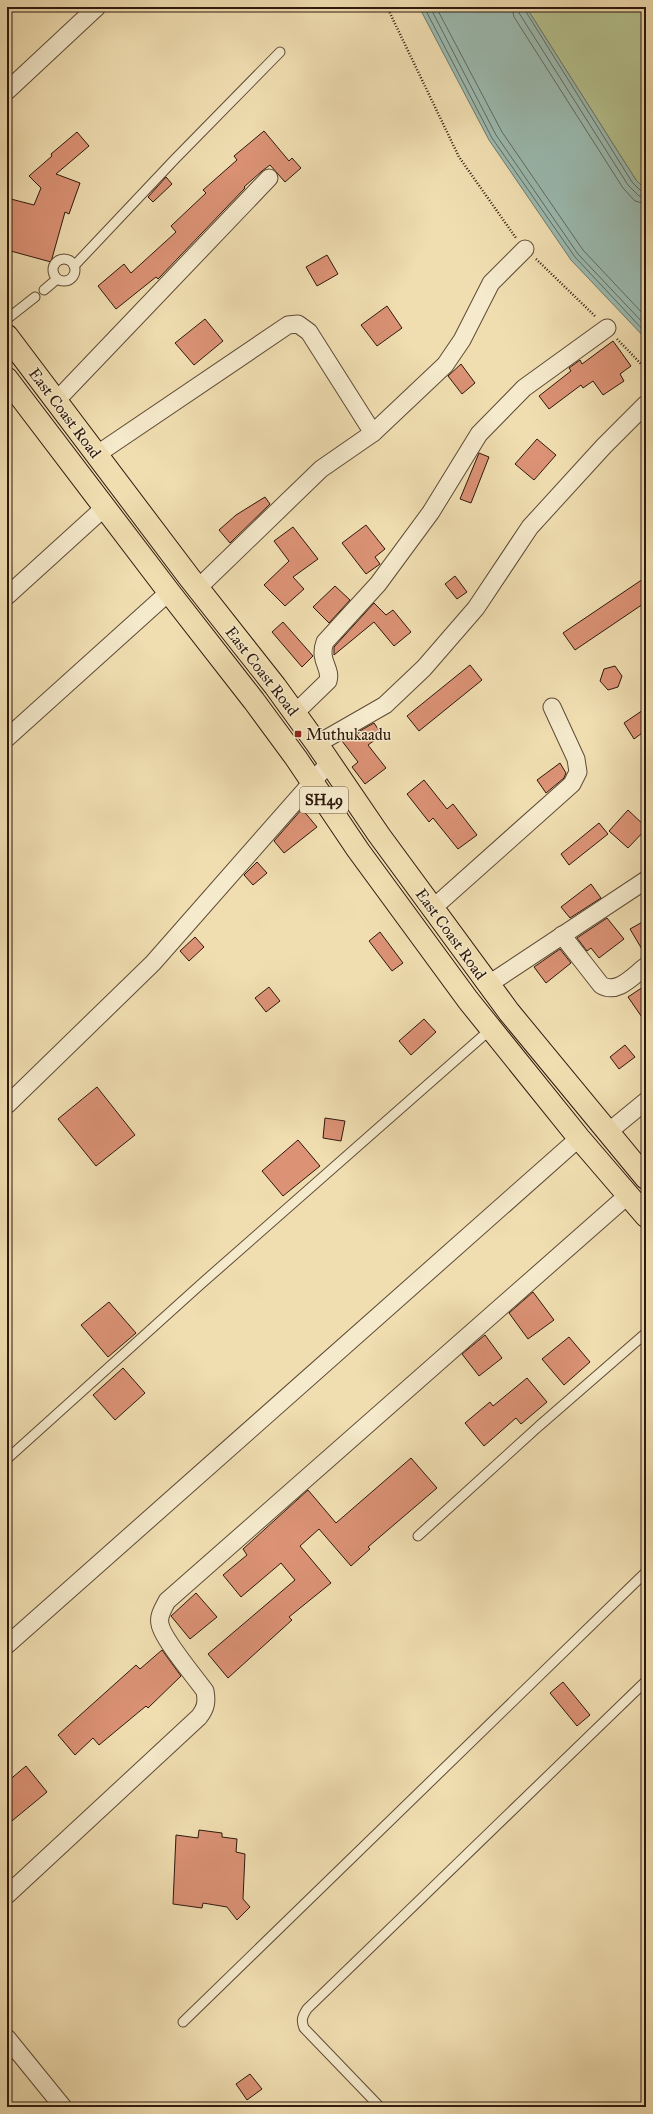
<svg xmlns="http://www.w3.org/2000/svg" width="653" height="2114" font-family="'IM FELL Great Primer',serif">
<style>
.green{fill:#b5c28f;stroke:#726d4e}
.water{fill:#9bbbb1;stroke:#6f7a6f}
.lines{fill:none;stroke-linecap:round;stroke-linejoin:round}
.shore{stroke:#646a5f;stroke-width:1}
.building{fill:#db9275;stroke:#2e180d}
.lane-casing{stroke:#5e4a36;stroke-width:11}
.street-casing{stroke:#5e4a36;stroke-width:19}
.primary-casing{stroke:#2e180d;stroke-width:24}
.path{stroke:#2e180d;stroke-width:2.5;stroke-dasharray:1 2;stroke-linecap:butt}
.lane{stroke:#f5eacc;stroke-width:9}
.street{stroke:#f5eacc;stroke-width:17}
.primary{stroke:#f0deb1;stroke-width:22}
.poi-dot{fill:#8f2418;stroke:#f5eacc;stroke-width:1.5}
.labels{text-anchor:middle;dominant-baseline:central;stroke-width:3;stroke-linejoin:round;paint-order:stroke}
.shield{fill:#f5eacc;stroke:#6a5746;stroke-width:1}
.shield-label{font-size:15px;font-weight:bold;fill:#2e180d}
.street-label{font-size:16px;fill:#2e180d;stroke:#f5eacc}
.poi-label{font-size:16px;fill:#2e180d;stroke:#f5eacc;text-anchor:start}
</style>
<rect width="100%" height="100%" fill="#f0deb1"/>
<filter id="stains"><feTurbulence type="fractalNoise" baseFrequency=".005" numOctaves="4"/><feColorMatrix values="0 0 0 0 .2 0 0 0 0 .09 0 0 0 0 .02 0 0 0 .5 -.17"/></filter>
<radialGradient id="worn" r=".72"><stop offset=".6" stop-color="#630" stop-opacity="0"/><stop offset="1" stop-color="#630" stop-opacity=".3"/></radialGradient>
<path class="green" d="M 526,7 L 646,7 L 646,190 L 636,180 Z"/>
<path class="water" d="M 419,7 L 526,7 L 636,180 L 646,190 L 646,339 L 571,260 L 489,140 Z"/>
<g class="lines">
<g class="shore">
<path d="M 424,7 L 492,138 L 575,257 L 646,333"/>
<path d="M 430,7 L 496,135 L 578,254 L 646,326"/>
<path d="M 436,7 L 502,132 L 583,250 L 646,317"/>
<path d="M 512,7 L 514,17 L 623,188 L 635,201 L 646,204"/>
<path d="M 518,7 L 519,13 L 628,185 L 639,196 L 646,198"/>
<path d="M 523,7 L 632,182 L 642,192 L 646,193"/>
</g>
</g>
<g class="building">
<path d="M 264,131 L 289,161 L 292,158 L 301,168 L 285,182 L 270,165 L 262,171 L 244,187 L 245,188 L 158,279 L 156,277 L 116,309 L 98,286 L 124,264 L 131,273 L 176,232 L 171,226 L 206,193 L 203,190 L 237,160 L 234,156 Z"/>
<path d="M 77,132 L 89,146 L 56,174 L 80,183 L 69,214 L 65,212 L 51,262 L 7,250 L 7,198 L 34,205 L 41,188 L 29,176 L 52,156 L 51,154 Z"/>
<path d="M 166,177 L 172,184 L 153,202 L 148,197 Z"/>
<path d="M 327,255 L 338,274 L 317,286 L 306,267 Z"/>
<path d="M 387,306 L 402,328 L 377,346 L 361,325 Z"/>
<path d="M 205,319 L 223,341 L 194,365 L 175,343 Z"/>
<path d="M 613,341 L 631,366 L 620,374 L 624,381 L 603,395 L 593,381 L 583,388 L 581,385 L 549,409 L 539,396 L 571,371 L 569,368 L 580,360 L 582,364 Z"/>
<path d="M 461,364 L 475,383 L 462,394 L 448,376 Z"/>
<path d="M 537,439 L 556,455 L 534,480 L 515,464 Z"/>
<path d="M 479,453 L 489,457 L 471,503 L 460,499 Z"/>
<path d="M 265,497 L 270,504 L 230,543 L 219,530 L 236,515 Z"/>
<path d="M 366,525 L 385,549 L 375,557 L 380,564 L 366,574 L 342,543 Z"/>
<path d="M 293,527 L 318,559 L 293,577 L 304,589 L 285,606 L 264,585 L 289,561 L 274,541 Z"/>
<path d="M 455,576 L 467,592 L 457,599 L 445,584 Z"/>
<path d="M 646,577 L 646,602 L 575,650 L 563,633 Z"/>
<path d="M 335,586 L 350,600 L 329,623 L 313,607 Z"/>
<path d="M 374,603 L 386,615 L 393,610 L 411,632 L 394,646 L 374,622 L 334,655 L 334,647 Z"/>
<path d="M 283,622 L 313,656 L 302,667 L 272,632 Z"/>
<path d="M 470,665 L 482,680 L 419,731 L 407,716 Z"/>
<path d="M 615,666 L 622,676 L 618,687 L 608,690 L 600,681 L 604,669 Z"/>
<path d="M 646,708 L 646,730 L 634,739 L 624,723 Z"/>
<path d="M 374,723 L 382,735 L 368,745 L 386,768 L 365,784 L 352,767 L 358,762 L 342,741 Z"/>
<path d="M 560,763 L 566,773 L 564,778 L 546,793 L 537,780 Z"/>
<path d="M 424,780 L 447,809 L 453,804 L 477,835 L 458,849 L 433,818 L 429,822 L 407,794 Z"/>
<path d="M 302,809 L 317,827 L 284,853 L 274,841 Z"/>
<path d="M 628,810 L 646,827 L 646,829 L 628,848 L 609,831 Z"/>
<path d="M 599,823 L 608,834 L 569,865 L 561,854 Z"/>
<path d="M 257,862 L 267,873 L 253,885 L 244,875 Z"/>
<path d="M 591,884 L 601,898 L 570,918 L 561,907 Z"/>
<path d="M 607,918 L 624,939 L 599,958 L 591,948 L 587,951 L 577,938 Z"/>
<path d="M 646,920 L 646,956 L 630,929 Z"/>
<path d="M 380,932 L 403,963 L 392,971 L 369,941 Z"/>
<path d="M 195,937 L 204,947 L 189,961 L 180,951 Z"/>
<path d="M 560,949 L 571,963 L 546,983 L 534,967 Z"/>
<path d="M 646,985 L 646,1023 L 628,997 Z"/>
<path d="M 269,987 L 280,1001 L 266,1012 L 255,998 Z"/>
<path d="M 424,1019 L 436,1032 L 411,1055 L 399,1041 Z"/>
<path d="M 625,1045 L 635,1057 L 619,1069 L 610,1057 Z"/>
<path d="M 97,1087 L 135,1135 L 96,1166 L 58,1119 Z"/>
<path d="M 325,1118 L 345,1121 L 341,1141 L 323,1138 Z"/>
<path d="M 298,1140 L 320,1166 L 283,1196 L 262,1171 Z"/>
<path d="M 533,1292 L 554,1320 L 528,1339 L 509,1313 Z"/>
<path d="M 109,1302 L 136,1333 L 108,1357 L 81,1325 Z"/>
<path d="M 485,1335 L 502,1358 L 479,1376 L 462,1354 Z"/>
<path d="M 569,1337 L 590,1362 L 564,1385 L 542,1359 Z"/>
<path d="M 123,1368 L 145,1393 L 115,1420 L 93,1395 Z"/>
<path d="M 527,1378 L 547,1402 L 521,1424 L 516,1418 L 484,1446 L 465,1423 L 490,1402 L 493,1406 Z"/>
<path d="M 411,1458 L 437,1488 L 368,1547 L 370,1549 L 351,1566 L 319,1529 L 300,1546 L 331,1583 L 289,1617 L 292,1620 L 228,1678 L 208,1654 L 295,1580 L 281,1563 L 241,1597 L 223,1575 L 247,1555 L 243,1549 L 308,1490 L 336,1523 Z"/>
<path d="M 196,1593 L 217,1617 L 190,1639 L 171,1616 Z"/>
<path d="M 162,1650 L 181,1676 L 148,1708 L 146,1706 L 99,1745 L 93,1738 L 75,1755 L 58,1735 L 136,1665 L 140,1669 Z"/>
<path d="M 563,1682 L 590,1715 L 577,1726 L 550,1693 Z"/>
<path d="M 26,1766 L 47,1792 L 7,1825 L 7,1782 Z"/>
<path d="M 199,1830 L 222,1833 L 222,1837 L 237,1839 L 236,1852 L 245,1854 L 243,1899 L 250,1907 L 237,1920 L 227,1907 L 203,1903 L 202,1908 L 173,1904 L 176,1835 L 198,1838 Z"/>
<path d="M 250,2074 L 262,2089 L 247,2100 L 236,2084 Z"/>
</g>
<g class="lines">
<g class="lane-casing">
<g id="lane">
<circle cx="64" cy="270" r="11"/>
<path d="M 74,266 L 175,159 L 280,52"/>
<path d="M 44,290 L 57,279"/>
<path d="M 7,319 L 35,297"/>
<path d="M 7,1459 L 200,1285 L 492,1028"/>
<path d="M 418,1536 L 539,1426 L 646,1333"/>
<path d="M 183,2022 L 646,1572"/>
<path d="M 380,2107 L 304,2028 C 301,2020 302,2017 307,2009 L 646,1681"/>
</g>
</g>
<g class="street-casing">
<g id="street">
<path d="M 7,91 L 97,7"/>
<path d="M 56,401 L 269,178"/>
<path d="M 96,455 L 288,325 L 298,324 L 309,332 L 373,433"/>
<path d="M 198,588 L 321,469 L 373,433 L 445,365 L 462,340 L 491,283 L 525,249"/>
<path d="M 7,596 L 105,507"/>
<path d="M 295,713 L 328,681 C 332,668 318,661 325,642 L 378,584 L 431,512 L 479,434 L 524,388 L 607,328"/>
<path d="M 7,738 L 169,592"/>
<path d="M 317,744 L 385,705 L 424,668 L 476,608 L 530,527 L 604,446 L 646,404"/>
<path d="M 433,908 L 572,784 L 578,772 L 576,759 L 552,707"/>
<path d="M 562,935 L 601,985 C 617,995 633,976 646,966"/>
<path d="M 489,984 L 646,880"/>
<path d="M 7,1105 L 153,963 L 329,763"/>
<path d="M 607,1133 L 646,1101"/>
<path d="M 7,1645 L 579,1138"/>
<path d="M 7,1895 L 199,1717 C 206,1708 207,1702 205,1691 C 195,1677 162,1638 160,1624 C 158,1616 163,1609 167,1601 L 628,1195"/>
<path d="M 7,2038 L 63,2107"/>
</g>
</g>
<g class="primary-casing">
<g id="primary">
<path d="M 7,336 L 189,577 L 275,686 L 317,744 L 379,835 L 509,1012 L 646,1178"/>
<path d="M 7,379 L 169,592 L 254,701 L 296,758 L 358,850 L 468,1000 L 579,1138 L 646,1216"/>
</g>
</g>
<g class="path">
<path d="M 387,7 L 459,157 L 516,238"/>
<path d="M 536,259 L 596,317"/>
<path d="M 617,339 L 646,369"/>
</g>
<use href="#lane" class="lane"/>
<use href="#street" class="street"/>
<use href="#primary" class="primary"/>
</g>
<rect class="poi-dot" x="294" y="730" width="8" height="8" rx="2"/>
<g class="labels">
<rect class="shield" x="300" y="787" width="48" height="26" rx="3"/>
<g class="shield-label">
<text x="324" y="800">SH49</text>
</g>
<g class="street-label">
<text transform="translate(65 413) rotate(53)">East Coast Road</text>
<text transform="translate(262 671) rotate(52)">East Coast Road</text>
<text transform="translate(451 934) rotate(54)">East Coast Road</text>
</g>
<g class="poi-label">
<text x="306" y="734">Muthukaadu</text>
</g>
</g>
<rect width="653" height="2114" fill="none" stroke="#f0deb1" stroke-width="24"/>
<rect x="8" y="8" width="637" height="2098" fill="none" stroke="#2e180d" stroke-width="2"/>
<rect x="12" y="12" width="629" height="2090" fill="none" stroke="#2e180d"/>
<rect width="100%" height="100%" filter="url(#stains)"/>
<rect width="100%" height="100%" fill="url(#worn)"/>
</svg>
